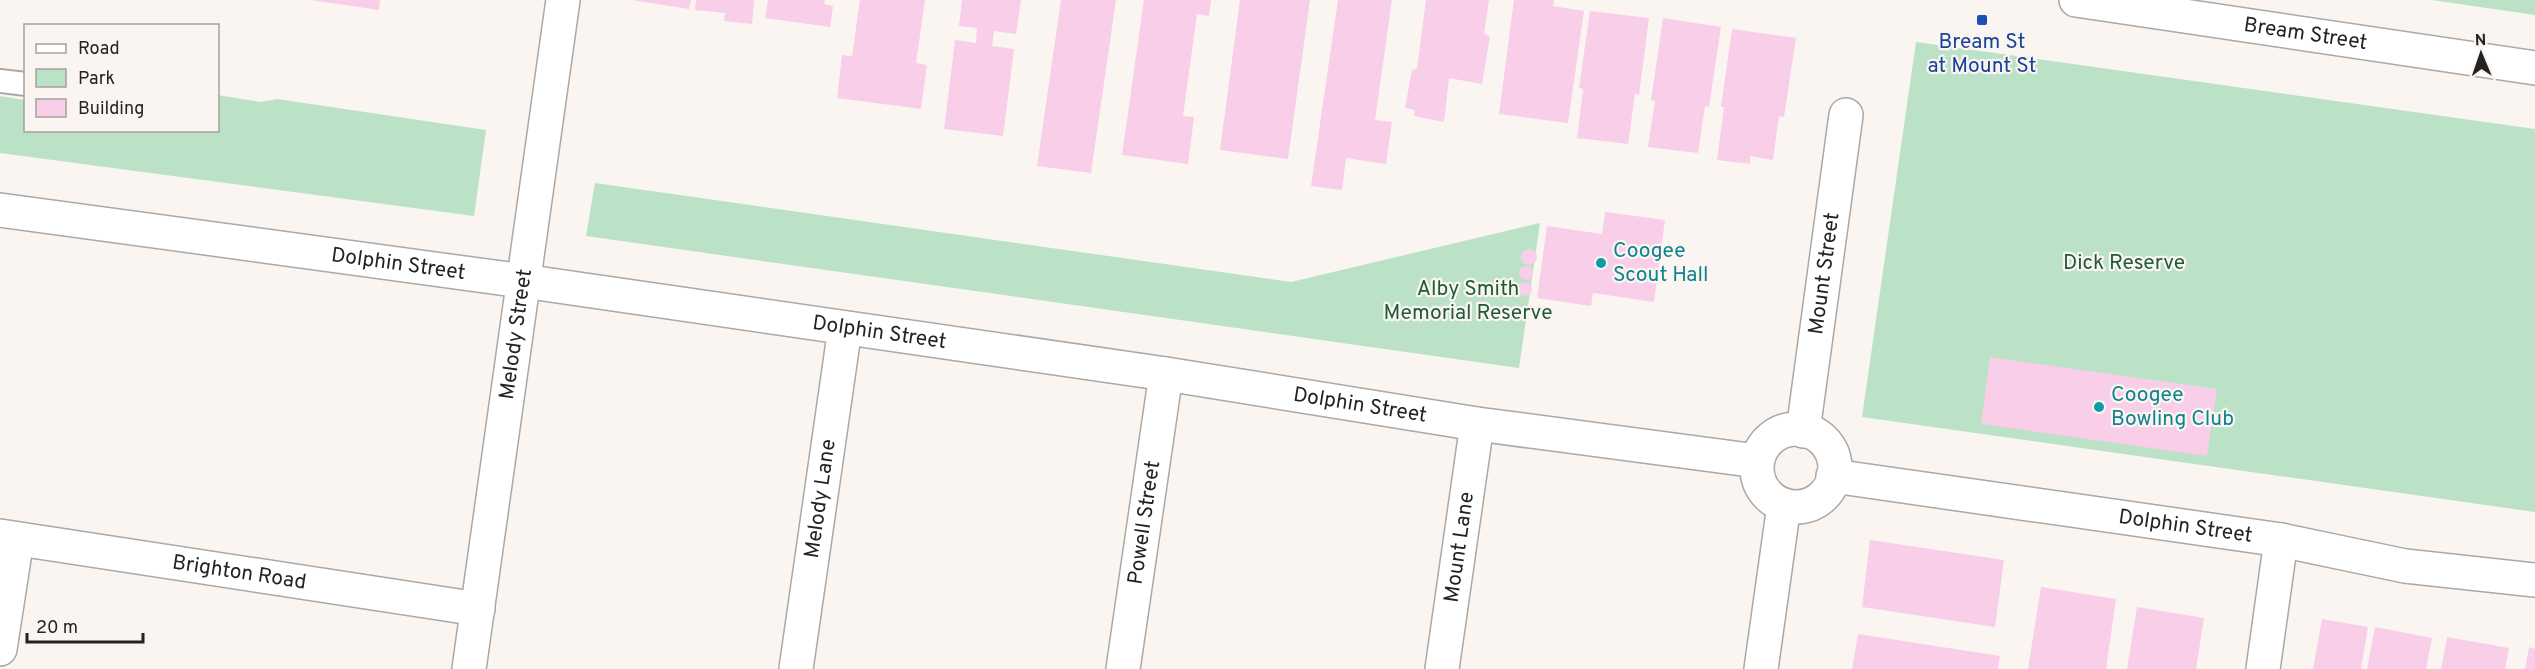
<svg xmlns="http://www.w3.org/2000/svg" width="2535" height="669" font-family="Overpass,sans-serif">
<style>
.green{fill:#bbe1c6}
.building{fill:#f9cee9}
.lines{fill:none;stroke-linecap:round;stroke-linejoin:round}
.lane-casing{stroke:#aca8a4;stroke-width:26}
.street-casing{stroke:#aca8a4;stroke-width:36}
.lane{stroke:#fff;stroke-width:22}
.street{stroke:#fff;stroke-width:33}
.transit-dot{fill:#1a4fb4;stroke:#faf5f1;stroke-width:2}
.culture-dot{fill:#0f9aa8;stroke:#faf5f1;stroke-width:2}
.labels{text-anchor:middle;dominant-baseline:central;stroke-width:4.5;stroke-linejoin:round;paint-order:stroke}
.street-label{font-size:21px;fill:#242321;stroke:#faf5f1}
.transit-label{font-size:21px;fill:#164399;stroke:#faf5f1}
.culture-label{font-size:21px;fill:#0d838f;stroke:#faf5f1;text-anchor:start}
.park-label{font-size:21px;fill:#1d5c37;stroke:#faf5f1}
</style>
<rect width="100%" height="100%" fill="#faf5f1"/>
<g class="green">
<path d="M 2432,0 L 2535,0 L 2535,15 Z"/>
<path d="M 1916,42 L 2535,129 L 2535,512 L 1862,417 Z"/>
<path d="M 218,95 L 261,102 L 277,99 L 486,130 L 474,216 L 0,153 L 0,96 L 25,100 L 26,130 L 218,130 Z"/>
<path d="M 595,183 L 1291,282 L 1540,223 L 1519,368 L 586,236 Z"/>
</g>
<g class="building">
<path d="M 311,0 L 380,0 L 379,10 Z"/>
<path d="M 632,0 L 691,0 L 689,9 Z"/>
<path d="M 696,0 L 754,0 L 752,24 L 724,21 L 725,13 L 695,10 Z"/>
<path d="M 768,0 L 825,0 L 824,4 L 833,6 L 830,27 L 765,18 Z"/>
<path d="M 860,0 L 925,0 L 916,63 L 927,65 L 921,109 L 837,98 L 842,55 L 852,56 Z"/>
<path d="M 962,0 L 1021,0 L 1016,34 L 994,31 L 992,46 L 1014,49 L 1003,136 L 944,129 L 955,40 L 976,43 L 977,28 L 959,26 Z"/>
<path d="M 1061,0 L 1116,0 L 1091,173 L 1037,166 Z"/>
<path d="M 1144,0 L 1211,0 L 1209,16 L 1197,14 L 1183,116 L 1194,117 L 1188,164 L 1122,155 Z"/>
<path d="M 1240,0 L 1310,0 L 1288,159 L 1220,150 Z"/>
<path d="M 1338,0 L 1392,0 L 1375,120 L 1392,122 L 1386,164 L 1346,158 L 1342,190 L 1311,186 Z"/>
<path d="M 1426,0 L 1489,0 L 1484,34 L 1490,37 L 1482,84 L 1449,78 L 1444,122 L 1414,116 L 1415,110 L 1405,108 L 1412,70 L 1417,69 Z"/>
<path d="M 1514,0 L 1554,0 L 1553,6 L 1584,11 L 1568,123 L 1499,114 Z"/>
<path d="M 1590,11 L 1649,18 L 1639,95 L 1635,94 L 1628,144 L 1577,138 L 1583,89 L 1579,88 Z"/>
<path d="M 1663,18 L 1721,27 L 1709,107 L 1705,106 L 1698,153 L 1648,147 L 1655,101 L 1651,100 Z"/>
<path d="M 1732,29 L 1796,38 L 1784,117 L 1779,116 L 1773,160 L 1750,156 L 1750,164 L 1717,160 L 1724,107 L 1721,107 Z"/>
<path d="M 1605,212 L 1665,220 L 1654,302 L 1593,293 L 1591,306 L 1537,298 L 1547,226 L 1602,234 Z"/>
<circle cx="1529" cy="257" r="8"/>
<circle cx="1526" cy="273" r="7"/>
<circle cx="1525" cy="289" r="7"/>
<path d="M 1990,357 L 2217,389 L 2207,456 L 1981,424 Z"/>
<path d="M 1870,540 L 2004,560 L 1995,627 L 1862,607 Z"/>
<path d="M 2041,587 L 2116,599 L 2106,669 L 2028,669 Z"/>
<path d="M 2137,607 L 2204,618 L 2196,669 L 2127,669 Z"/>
<path d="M 2322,619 L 2368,627 L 2361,669 L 2313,669 Z"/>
<path d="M 2375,627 L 2432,638 L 2426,669 L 2367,669 Z"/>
<path d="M 1858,634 L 2000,656 L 1998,669 L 1852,669 Z"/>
<path d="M 2447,637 L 2509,648 L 2505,669 L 2441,669 Z"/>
<path d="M 2529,647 L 2535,649 L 2535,669 L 2525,669 Z"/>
</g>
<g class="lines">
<g class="lane-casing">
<path id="lane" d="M 0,81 L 26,84"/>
</g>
<g class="street-casing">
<g id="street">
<path id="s1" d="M 2076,0 L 2535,68"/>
<path id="s2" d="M 0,210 L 523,281 L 1166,374 L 1477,424 L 1757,461"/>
<circle cx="1796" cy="468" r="39"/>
<path id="s3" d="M 1803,431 L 1846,115"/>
<path id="s4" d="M 1833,476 L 2281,540 L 2405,566 L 2535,580"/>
<path id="s5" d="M 0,536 L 478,609"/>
<path d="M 0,649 L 17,539"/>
<path id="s6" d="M 469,669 L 563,0"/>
<path id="s7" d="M 796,669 L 845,328"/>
<path id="s8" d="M 1123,669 L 1166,374"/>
<path id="s9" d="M 1442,669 L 1477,424"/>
<path d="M 1761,669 L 1784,505"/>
<path d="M 2263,669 L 2281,540"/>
</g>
</g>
<use href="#lane" class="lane"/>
<use href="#street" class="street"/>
</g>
<rect class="transit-dot" x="1976" y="14" width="12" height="12" rx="3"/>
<g class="culture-dot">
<circle cx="1601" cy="263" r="6"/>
<circle cx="2099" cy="407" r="6"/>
</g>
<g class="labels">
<g class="street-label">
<text stroke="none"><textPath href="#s1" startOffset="232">Bream Street</textPath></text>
<text stroke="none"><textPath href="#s2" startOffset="402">Dolphin Street</textPath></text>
<text stroke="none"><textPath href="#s3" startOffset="159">Mount Street</textPath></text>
<text stroke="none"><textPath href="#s2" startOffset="888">Dolphin Street</textPath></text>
<text stroke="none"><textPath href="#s6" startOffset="338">Melody Street</textPath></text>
<text stroke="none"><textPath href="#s2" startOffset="1374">Dolphin Street</textPath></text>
<text stroke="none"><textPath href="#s7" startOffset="172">Melody Lane</textPath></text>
<text stroke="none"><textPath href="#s8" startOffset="148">Powell Street</textPath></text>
<text stroke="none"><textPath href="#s4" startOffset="356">Dolphin Street</textPath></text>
<text stroke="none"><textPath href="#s9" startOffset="123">Mount Lane</textPath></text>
<text stroke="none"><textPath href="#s5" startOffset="242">Brighton Road</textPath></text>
</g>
<g class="transit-label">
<text x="1982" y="42">Bream St<tspan x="1982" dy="24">at Mount St</tspan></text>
</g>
<g class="culture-label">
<text x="1613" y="251">Coogee<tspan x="1613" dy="24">Scout Hall</tspan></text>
<text x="2111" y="395">Coogee<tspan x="2111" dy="24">Bowling Club</tspan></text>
</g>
<g class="park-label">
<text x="2124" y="263">Dick Reserve</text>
<text x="1468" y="289">Alby Smith<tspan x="1468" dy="24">Memorial Reserve</tspan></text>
</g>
</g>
<rect x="24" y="24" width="195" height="108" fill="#faf5f1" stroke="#a4a19e" stroke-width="1.5"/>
<rect x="36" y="44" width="30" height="9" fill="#ffffff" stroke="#a4a19e" stroke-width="1.5"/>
<text x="78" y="54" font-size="18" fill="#242321">Road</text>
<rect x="36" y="69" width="30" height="18" fill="#bbe1c6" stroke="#a4a19e" stroke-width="1.5"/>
<text x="78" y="84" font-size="18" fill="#242321">Park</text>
<rect x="36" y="99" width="30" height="18" fill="#f9cee9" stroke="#a4a19e" stroke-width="1.5"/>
<text x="78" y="114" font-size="18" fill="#242321">Building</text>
<g transform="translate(2481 54) rotate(358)" stroke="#faf5f1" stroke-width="4.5" paint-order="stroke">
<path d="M0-4.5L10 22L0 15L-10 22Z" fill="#242321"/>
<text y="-9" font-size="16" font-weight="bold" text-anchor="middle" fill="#242321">N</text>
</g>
<path d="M27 633v9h116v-9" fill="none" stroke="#242321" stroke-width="3"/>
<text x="36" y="633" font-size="18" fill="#242321" stroke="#faf5f1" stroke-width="4.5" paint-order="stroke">20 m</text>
</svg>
